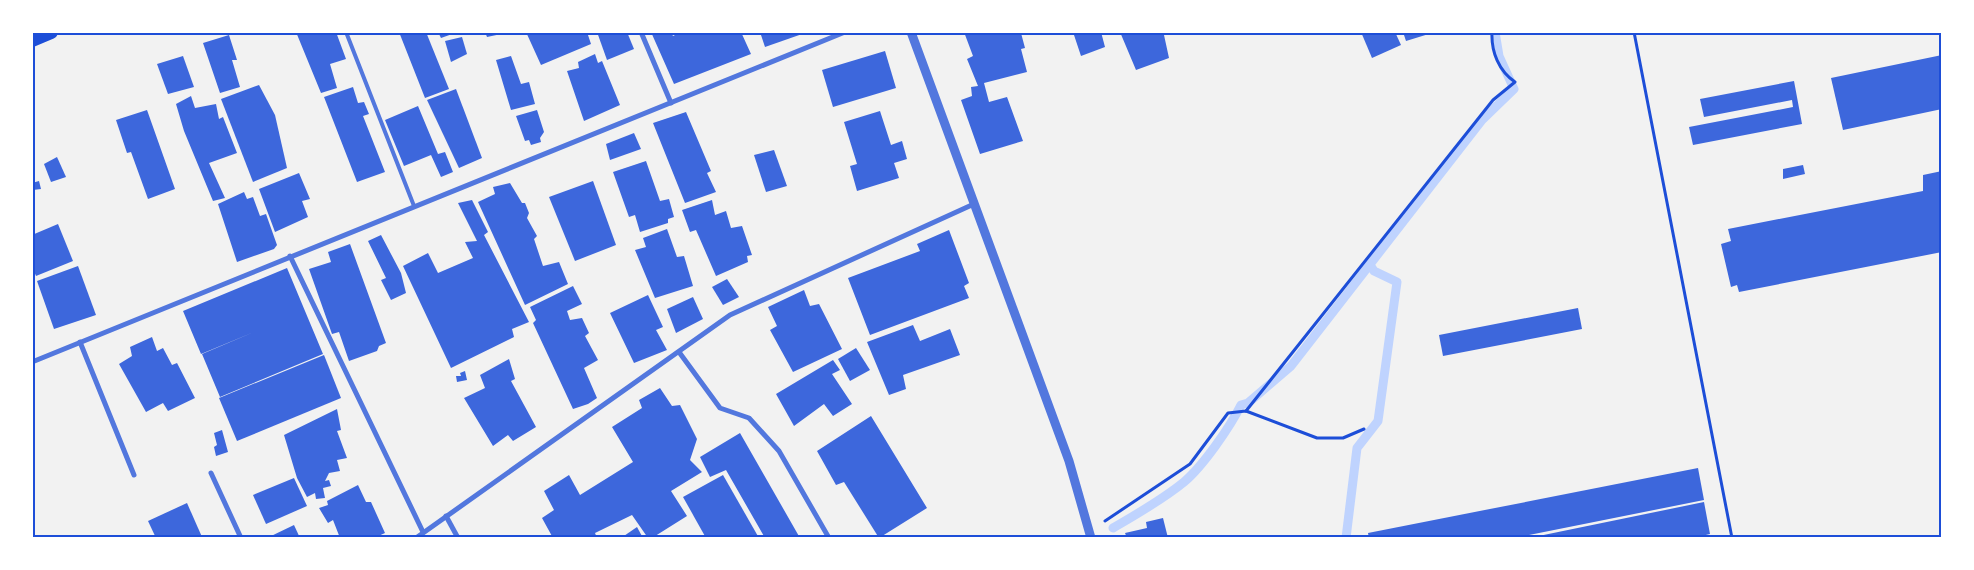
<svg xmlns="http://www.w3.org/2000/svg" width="1974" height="570" font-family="'Public Sans',sans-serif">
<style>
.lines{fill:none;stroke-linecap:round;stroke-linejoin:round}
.stream{stroke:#bfd3fe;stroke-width:9}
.building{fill:#3d67dc}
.path{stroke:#1d4ed8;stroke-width:3}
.service{stroke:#5277de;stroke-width:4}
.minor{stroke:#5277de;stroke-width:5}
.tertiary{stroke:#5277de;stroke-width:9}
.trunk{stroke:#1d4ed8;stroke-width:14}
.neatline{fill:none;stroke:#1d4ed8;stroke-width:2}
</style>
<rect width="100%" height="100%" fill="#f2f2f2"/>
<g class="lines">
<g class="stream">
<path d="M 1113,528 C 1137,514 1162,500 1184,482 C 1203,466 1230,427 1241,405 L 1248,403 L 1291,366 L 1482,120 L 1514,89 L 1499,56 L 1495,32"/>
<path d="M 1346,538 L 1357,448 L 1378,421 L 1397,282 L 1374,271 L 1370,265"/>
</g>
</g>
<g class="building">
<path d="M 296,32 L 336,32 L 346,59 L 330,64 L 337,88 L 321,93 Z"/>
<path d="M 399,32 L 426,32 L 449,89 L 425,98 Z"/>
<path d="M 438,32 L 455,32 L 455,33 L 441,38 Z"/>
<path d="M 485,32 L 506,32 L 506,33 L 487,37 Z"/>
<path d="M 526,32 L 587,32 L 591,44 L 541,65 Z"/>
<path d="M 597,32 L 627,32 L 634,49 L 607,60 Z"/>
<path d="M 651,32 L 671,32 L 673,36 L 681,32 L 741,32 L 751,54 L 674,84 Z"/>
<path d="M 760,32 L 805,32 L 805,33 L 765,47 Z"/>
<path d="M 964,32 L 1021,33 L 1025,48 L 1021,49 L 1027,72 L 984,83 L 989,102 L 1007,97 L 1023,141 L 980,154 L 961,100 L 972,96 L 971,87 L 978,86 L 967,59 L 973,56 Z"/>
<path d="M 1073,32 L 1101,32 L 1105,47 L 1081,56 Z"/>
<path d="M 1120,32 L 1167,32 L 1168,35 L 1164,35 L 1169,58 L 1136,70 Z"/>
<path d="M 1361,32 L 1395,32 L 1401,45 L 1372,58 Z"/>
<path d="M 1403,32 L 1431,32 L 1432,33 L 1406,41 Z"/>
<path d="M 229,35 L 237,60 L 232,60 L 240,87 L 220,93 L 203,43 Z"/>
<path d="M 462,37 L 467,54 L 451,62 L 445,41 Z"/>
<path d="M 885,51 L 896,88 L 833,107 L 822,70 Z"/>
<path d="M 595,54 L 598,63 L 602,61 L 620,105 L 584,121 L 567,71 L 579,68 L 578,62 Z"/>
<path d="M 1942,55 L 1942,109 L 1843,130 L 1831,78 Z"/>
<path d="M 183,56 L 194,87 L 168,94 L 157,64 Z"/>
<path d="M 511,56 L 521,84 L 529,82 L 535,104 L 511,110 L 496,60 Z"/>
<path d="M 1794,81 L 1802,124 L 1693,145 L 1689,127 L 1793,107 L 1792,100 L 1704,117 L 1700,99 Z"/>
<path d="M 259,85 L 275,115 L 287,168 L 253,182 L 221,99 Z"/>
<path d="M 353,87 L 358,103 L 364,102 L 369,114 L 363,116 L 385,172 L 357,182 L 324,97 Z"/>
<path d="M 456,89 L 482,158 L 459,168 L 427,100 Z"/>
<path d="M 191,96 L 195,108 L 216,104 L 219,119 L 223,117 L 237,153 L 209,163 L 225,198 L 213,201 L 184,131 L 176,104 Z"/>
<path d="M 418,106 L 438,154 L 445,152 L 453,172 L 441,177 L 431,155 L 404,166 L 385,120 Z"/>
<path d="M 147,110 L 175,189 L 148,199 L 131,152 L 127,153 L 116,120 Z"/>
<path d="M 537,110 L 544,132 L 540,138 L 541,142 L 531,145 L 529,140 L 525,141 L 516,116 Z"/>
<path d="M 880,111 L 891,145 L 902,141 L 907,159 L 894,163 L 899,178 L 857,191 L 850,166 L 857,164 L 844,122 Z"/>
<path d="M 686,112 L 711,171 L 707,173 L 716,192 L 685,203 L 653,123 Z"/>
<path d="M 634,133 L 641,149 L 610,160 L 606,144 Z"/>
<path d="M 774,150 L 787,186 L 766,192 L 754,155 Z"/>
<path d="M 57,157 L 66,177 L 51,182 L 44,164 Z"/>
<path d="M 646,161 L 660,201 L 669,199 L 674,217 L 668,219 L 668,223 L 640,232 L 635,215 L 629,217 L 613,172 Z"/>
<path d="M 1803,165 L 1805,174 L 1783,179 L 1783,169 Z"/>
<path d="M 1942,171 L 1942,252 L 1739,292 L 1737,285 L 1731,287 L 1721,244 L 1731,241 L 1728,229 L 1923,191 L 1923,175 Z"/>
<path d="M 299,173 L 310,199 L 302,201 L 308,217 L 275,232 L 259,189 Z"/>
<path d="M 39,181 L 41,189 L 33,190 L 32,183 Z"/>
<path d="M 593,181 L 616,245 L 575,261 L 549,197 Z"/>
<path d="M 510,183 L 522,203 L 525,203 L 529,213 L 527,218 L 537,236 L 534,239 L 543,266 L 559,262 L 568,284 L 525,305 L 478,202 L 495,194 L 493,187 Z"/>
<path d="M 244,192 L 247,199 L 253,197 L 260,216 L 266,214 L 277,245 L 274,249 L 237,262 L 218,204 Z"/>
<path d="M 472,200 L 488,232 L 484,235 L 529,322 L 512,329 L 514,337 L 451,368 L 403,266 L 428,253 L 438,273 L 473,258 L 465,242 L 477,241 L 458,203 Z"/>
<path d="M 712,200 L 715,215 L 726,211 L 731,228 L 742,226 L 752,255 L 747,256 L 748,262 L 716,276 L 696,230 L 690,232 L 682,210 Z"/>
<path d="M 58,224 L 73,261 L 36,276 L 32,267 L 32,235 Z"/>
<path d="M 667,229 L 677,257 L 684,256 L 693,286 L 655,298 L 635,250 L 646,247 L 643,238 Z"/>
<path d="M 949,230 L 969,283 L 964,286 L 969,298 L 870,335 L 848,278 L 920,251 L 917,244 Z"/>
<path d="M 381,235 L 401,273 L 406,293 L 391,300 L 381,280 L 386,278 L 368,241 Z"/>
<path d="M 350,244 L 386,343 L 379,346 L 377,351 L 349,361 L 339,332 L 332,334 L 309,269 L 331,262 L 328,252 Z"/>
<path d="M 78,266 L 96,315 L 54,329 L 37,281 Z"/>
<path d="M 287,268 L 323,354 L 220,397 L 202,354 L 254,332 L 201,354 L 183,311 Z"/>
<path d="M 727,279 L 739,297 L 723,305 L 712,287 Z"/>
<path d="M 573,286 L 582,304 L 567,311 L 570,320 L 582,318 L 589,333 L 585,336 L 598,360 L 584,368 L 597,398 L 588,404 L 573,409 L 533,323 L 536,320 L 530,307 Z"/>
<path d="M 804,290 L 810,306 L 819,304 L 842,349 L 793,372 L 770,330 L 777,326 L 768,307 Z"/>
<path d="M 648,295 L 663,327 L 656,330 L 667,350 L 634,363 L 610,313 Z"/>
<path d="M 693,297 L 703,319 L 676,333 L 667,309 Z"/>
<path d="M 1578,308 L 1582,329 L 1443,356 L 1439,335 Z"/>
<path d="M 913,325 L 920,341 L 950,329 L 960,355 L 903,375 L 906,389 L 889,395 L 867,342 Z"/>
<path d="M 152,337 L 157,351 L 163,348 L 172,365 L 177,363 L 195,398 L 168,411 L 163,403 L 146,412 L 119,364 L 132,356 L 130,347 Z"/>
<path d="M 856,348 L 870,370 L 850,381 L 838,359 Z"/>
<path d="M 324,355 L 341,398 L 237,441 L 219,398 Z"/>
<path d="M 509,359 L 515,379 L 511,381 L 536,427 L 513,441 L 508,435 L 493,446 L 464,398 L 485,388 L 480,375 Z"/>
<path d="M 833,360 L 840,370 L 832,374 L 852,404 L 833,416 L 824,404 L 794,426 L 776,394 Z"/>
<path d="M 465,371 L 467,380 L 457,382 L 456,376 L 461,376 L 460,373 Z"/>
<path d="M 660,388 L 672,406 L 680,405 L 697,439 L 690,460 L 702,472 L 671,491 L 687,516 L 652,538 L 648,538 L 632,515 L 595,533 L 597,538 L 553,538 L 542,518 L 554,510 L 544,491 L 569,475 L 580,495 L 633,462 L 612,427 L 642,408 L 639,400 Z"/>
<path d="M 337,409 L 341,430 L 337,431 L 347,458 L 337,460 L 340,471 L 329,473 L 325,481 L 329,480 L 331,486 L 323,488 L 325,498 L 316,499 L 315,493 L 307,497 L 297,478 L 284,435 Z"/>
<path d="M 871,416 L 927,508 L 879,538 L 844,482 L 836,485 L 817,451 Z"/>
<path d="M 222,430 L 228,452 L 216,456 L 214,447 L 217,445 L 214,433 Z"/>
<path d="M 740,433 L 800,538 L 765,538 L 726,470 L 710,477 L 700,457 Z"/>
<path d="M 1698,468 L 1704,500 L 1514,538 L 1369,538 L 1368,533 Z"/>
<path d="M 723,475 L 759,538 L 706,538 L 683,497 Z"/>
<path d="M 294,478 L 307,506 L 266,524 L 253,495 Z"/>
<path d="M 358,485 L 366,502 L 371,502 L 385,533 L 374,538 L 340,538 L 333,520 L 328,523 L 319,508 L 328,505 L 327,501 Z"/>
<path d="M 1704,502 L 1710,534 L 1693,538 L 1529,538 Z"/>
<path d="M 187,503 L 202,537 L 156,538 L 148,521 Z"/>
<path d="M 1163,518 L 1168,538 L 1127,538 L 1125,533 L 1147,528 L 1146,522 Z"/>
<path d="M 294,525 L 300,538 L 267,538 Z"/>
<path d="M 637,527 L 643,538 L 621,538 Z"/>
</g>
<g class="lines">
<g class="path">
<path d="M 1634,32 L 1732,538"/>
<path d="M 1246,411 L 1493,100 L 1515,82 C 1499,71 1491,52 1492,32"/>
<path d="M 1105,521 L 1190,464 L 1228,413 L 1246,411 L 1317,438 L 1343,438 L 1364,429"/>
</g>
<path class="service" d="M 346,32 L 414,206"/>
<g class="minor">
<path d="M 641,32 L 671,103"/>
<path d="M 290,256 L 423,532"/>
<path d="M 80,342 L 134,475"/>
<path d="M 679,352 L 720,408 L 749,418 L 779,451 L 829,538"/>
<path d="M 32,362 L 845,32"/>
<path d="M 211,473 L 241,538"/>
<path d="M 446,516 L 458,538"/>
<path d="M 416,538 L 730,315 L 974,204"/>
</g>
<path class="tertiary" d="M 911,32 L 1069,461 L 1091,538"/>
<path class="trunk" d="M 32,40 L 51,32"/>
</g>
<rect width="1974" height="570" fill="none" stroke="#ffffff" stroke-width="68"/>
<rect x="34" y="34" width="1906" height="502" class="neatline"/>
</svg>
